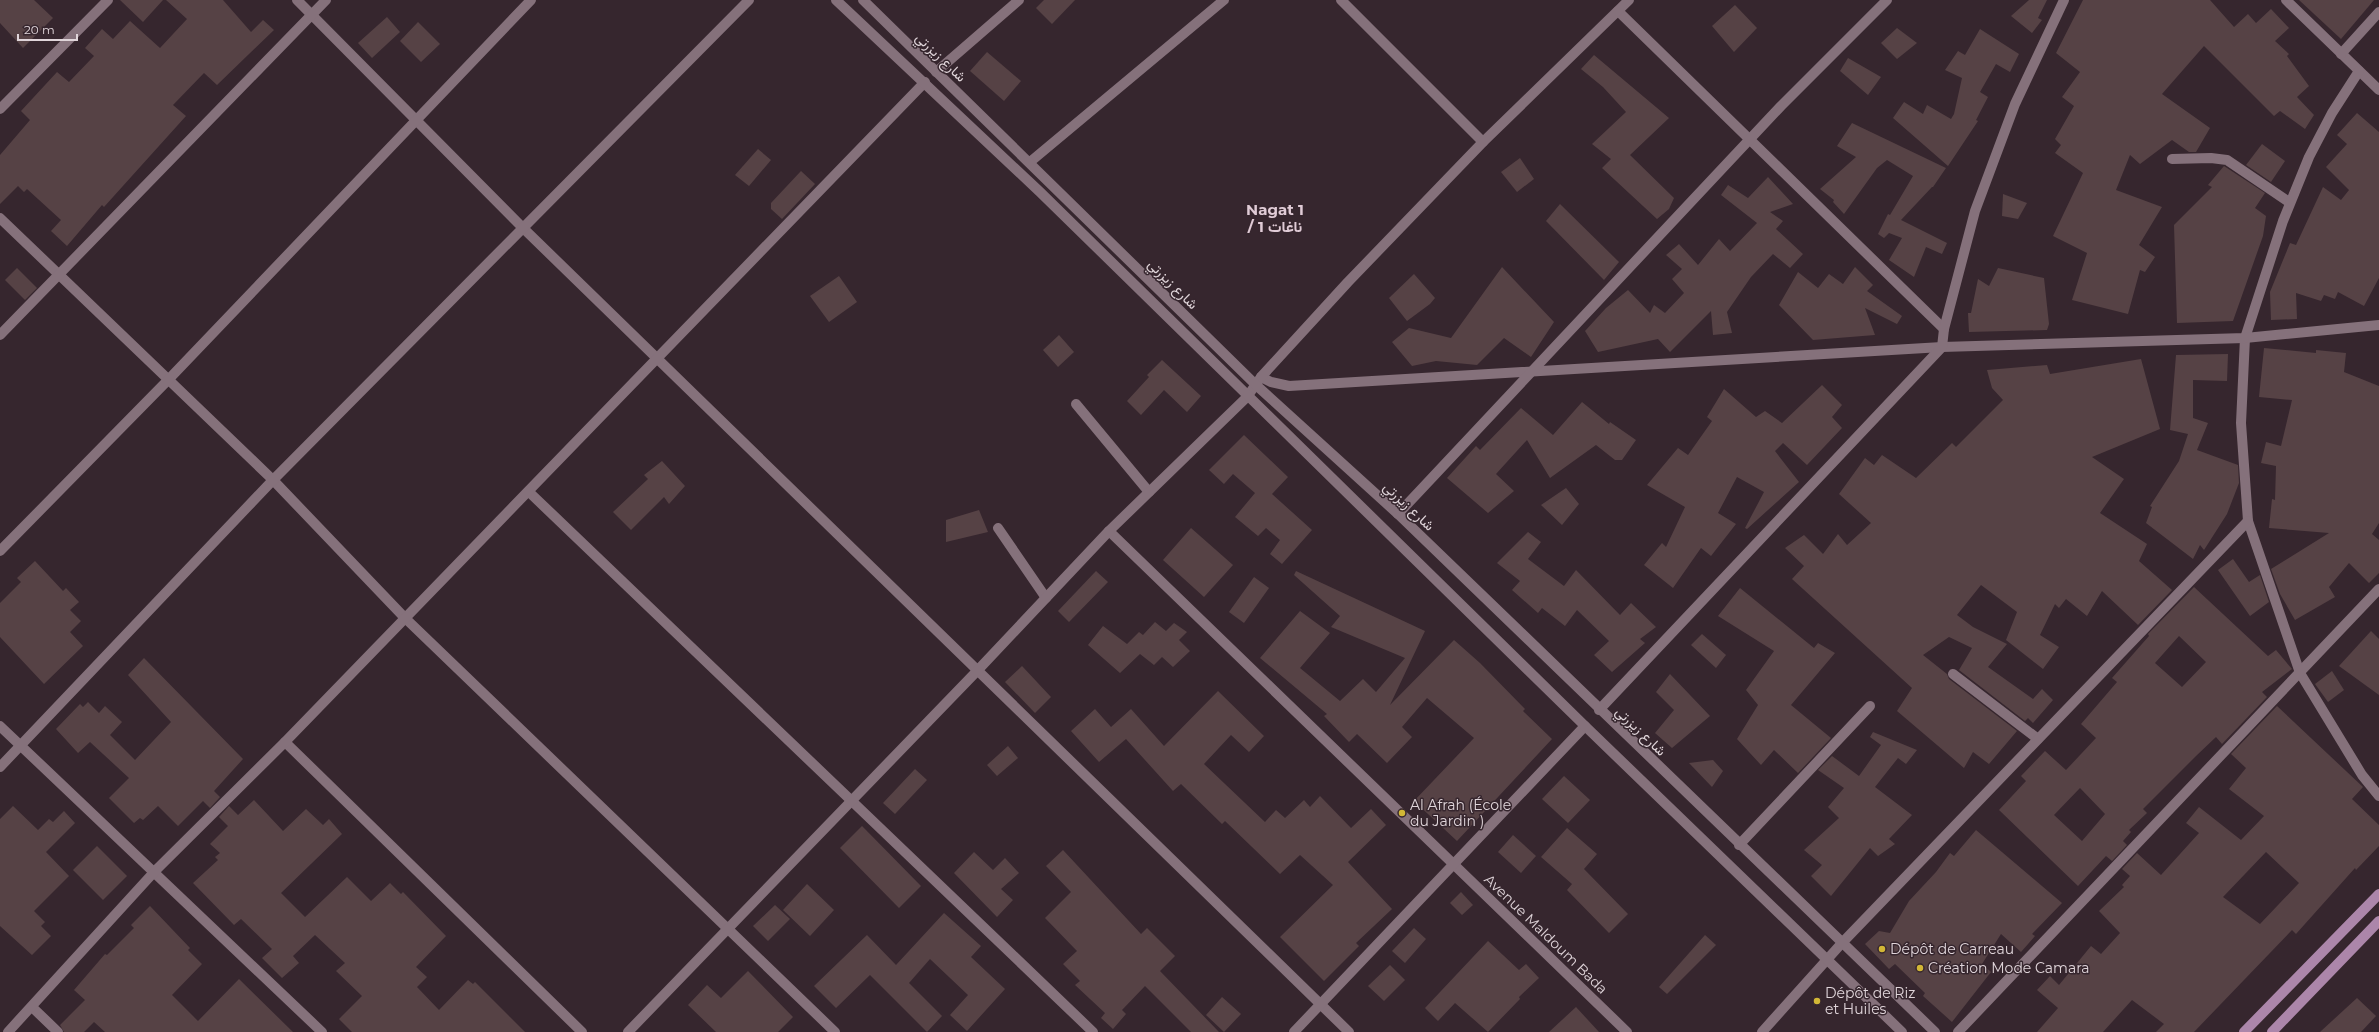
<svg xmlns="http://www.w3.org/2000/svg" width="2379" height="1032" font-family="Montserrat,Vazirmatn,sans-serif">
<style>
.building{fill:#564245;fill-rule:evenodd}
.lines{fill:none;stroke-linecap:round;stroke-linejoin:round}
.lane{stroke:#85717b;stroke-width:10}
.street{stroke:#85717b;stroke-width:10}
.secondary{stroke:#85717b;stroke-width:10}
.primary{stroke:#ac86aa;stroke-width:10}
.poi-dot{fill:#d2b736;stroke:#36262e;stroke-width:1.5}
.labels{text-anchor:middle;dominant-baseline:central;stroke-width:3;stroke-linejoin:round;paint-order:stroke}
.street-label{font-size:14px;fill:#e0d5da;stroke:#36262e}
.poi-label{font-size:14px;fill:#e0d5da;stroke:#36262e;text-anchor:start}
.neighbourhood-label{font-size:15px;font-weight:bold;fill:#e0cbd6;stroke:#36262e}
</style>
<rect width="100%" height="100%" fill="#36262e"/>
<g class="building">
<path d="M 0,0 L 34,0 L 53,18 L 23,48 L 0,23 Z"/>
<path d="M 120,0 L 163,0 L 143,22 Z"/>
<path d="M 166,0 L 223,0 L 251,32 L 263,20 L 274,30 L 217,85 L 204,73 L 173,105 L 186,116 L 104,207 L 102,205 L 67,246 L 51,231 L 61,220 L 27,189 L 24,192 L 18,186 L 0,204 L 0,155 L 30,120 L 21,111 L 57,72 L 69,82 L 94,56 L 85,48 L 102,29 L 113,39 L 130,21 L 160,48 L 187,19 Z"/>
<path d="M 1044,0 L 1075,0 L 1052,24 L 1036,8 Z"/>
<path d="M 2029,0 L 2047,0 L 2038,18 L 2042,20 L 2032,33 L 2011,16 Z"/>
<path d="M 2083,0 L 2210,0 L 2234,27 L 2248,14 L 2256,23 L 2271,9 L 2289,28 L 2275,41 L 2289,54 L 2287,56 L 2309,86 L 2297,97 L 2314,115 L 2305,129 L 2280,111 L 2274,116 L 2204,46 L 2162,94 L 2210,128 L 2196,152 L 2189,152 L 2172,140 L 2140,164 L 2130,155 L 2116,190 L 2162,207 L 2139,245 L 2155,257 L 2145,272 L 2140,270 L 2128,314 L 2072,300 L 2087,253 L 2053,236 L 2083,173 L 2055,153 L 2061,145 L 2055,139 L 2074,106 L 2062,97 L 2080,72 L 2056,53 Z"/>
<path d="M 2299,0 L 2374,0 L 2341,39 Z"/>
<path d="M 1735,5 L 1757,28 L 1734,52 L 1712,26 Z"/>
<path d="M 387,17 L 400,32 L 372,58 L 358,43 Z"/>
<path d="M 418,22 L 440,44 L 421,62 L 400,41 Z"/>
<path d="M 1897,28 L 1917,43 L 1897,59 L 1881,43 Z"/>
<path d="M 1980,29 L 2019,54 L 2010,72 L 1996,64 L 1980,92 L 1988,97 L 1976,120 L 1978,121 L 1948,166 L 1893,118 L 1904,102 L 1923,114 L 1927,105 L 1951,119 L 1954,114 L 1962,78 L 1945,70 L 1958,51 L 1965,55 Z"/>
<path d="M 987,52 L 1021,81 L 1004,101 L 970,71 Z"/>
<path d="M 1594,55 L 1669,118 L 1630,155 L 1674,198 L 1669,209 L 1657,219 L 1602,168 L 1611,159 L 1592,144 L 1626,112 L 1603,87 L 1581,69 Z"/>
<path d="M 1848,58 L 1881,77 L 1868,95 L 1840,71 Z"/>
<path d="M 2357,113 L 2379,132 L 2379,278 L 2364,306 L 2338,292 L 2335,299 L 2324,295 L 2321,301 L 2296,293 L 2297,319 L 2271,320 L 2270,292 L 2290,243 L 2296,245 L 2323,187 L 2341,200 L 2349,190 L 2326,167 L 2347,144 L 2337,135 Z"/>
<path d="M 1852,123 L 1946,168 L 1933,187 L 1932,187 L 1901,220 L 1947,243 L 1942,254 L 1926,247 L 1914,277 L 1889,260 L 1902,238 L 1889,233 L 1884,238 L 1878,234 L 1888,214 L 1890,215 L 1913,176 L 1887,160 L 1877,168 L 1844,214 L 1833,202 L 1834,200 L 1820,189 L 1856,157 L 1837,146 Z"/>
<path d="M 2262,144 L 2285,161 L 2271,182 L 2246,165 Z"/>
<path d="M 758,149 L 771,160 L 749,186 L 735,175 Z"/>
<path d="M 1520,158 L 1534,179 L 1517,192 L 1501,172 Z"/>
<path d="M 2224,166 L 2265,193 L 2255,208 L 2266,216 L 2263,236 L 2233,321 L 2177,323 L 2174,225 L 2212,187 L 2208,185 Z"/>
<path d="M 801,171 L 815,184 L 782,219 L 771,209 L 771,203 Z"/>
<path d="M 1768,177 L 1793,204 L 1770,212 L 1783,221 L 1776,229 L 1803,254 L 1790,268 L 1773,254 L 1751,277 L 1727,312 L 1732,333 L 1713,335 L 1711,311 L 1670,352 L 1658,339 L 1598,352 L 1585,331 L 1606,308 L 1628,290 L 1650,313 L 1654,305 L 1665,313 L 1684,293 L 1672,279 L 1682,269 L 1666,255 L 1679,244 L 1698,265 L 1719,239 L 1730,251 L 1757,223 L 1721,195 L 1728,185 L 1748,198 Z"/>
<path d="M 2003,194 L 2027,203 L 2018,219 L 2002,216 Z"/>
<path d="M 1560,204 L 1619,262 L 1604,280 L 1546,221 Z"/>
<path d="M 1502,267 L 1554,322 L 1531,357 L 1504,338 L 1477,365 L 1436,361 L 1412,366 L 1392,342 L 1409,328 L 1451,338 Z"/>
<path d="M 1855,267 L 1873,285 L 1867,291 L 1902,316 L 1897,324 L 1865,308 L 1875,335 L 1813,340 L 1779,305 L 1798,272 L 1818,288 L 1829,274 L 1843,284 Z"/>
<path d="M 17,268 L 37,288 L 25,300 L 5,280 Z"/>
<path d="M 1998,268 L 2044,278 L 2049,324 L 2047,330 L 1969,332 L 1968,313 L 1971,313 L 1978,279 L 1989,286 Z"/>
<path d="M 1414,274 L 1435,298 L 1430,304 L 1407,321 L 1389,298 Z"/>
<path d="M 839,276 L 857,302 L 829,322 L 810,296 Z"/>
<path d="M 1059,335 L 1074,352 L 1058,367 L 1043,350 Z"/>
<path d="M 2264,348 L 2316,353 L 2316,350 L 2346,353 L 2344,372 L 2379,386 L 2379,523 L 2372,534 L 2379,540 L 2379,573 L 2369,583 L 2349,563 L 2329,587 L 2335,597 L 2295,620 L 2280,594 L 2271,569 L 2329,533 L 2269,528 L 2272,499 L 2275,500 L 2276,466 L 2261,463 L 2266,442 L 2281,446 L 2292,400 L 2259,397 Z"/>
<path d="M 2228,354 L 2227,381 L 2193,380 L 2193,418 L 2208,423 L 2197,450 L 2238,465 L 2239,483 L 2227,514 L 2204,550 L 2200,545 L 2193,559 L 2146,523 L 2152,507 L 2150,506 L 2179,461 L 2188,434 L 2170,430 L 2176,355 Z"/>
<path d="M 2141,359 L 2160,429 L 2092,457 L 2124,479 L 2100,513 L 2147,544 L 2139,561 L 2172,590 L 2138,625 L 2102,591 L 2087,616 L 2066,599 L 2059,608 L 2055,604 L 2040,635 L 2059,647 L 2043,669 L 2006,640 L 2017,612 L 1981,585 L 1957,615 L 1973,627 L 2007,644 L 1988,667 L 2033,699 L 2042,689 L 2053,700 L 2033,723 L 2028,718 L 2025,721 L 1959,670 L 1972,648 L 1949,637 L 1923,655 L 1947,674 L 1949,679 L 2017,731 L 1989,764 L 1973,752 L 1964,768 L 1897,711 L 1912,688 L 1792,579 L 1804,566 L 1785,548 L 1804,535 L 1823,554 L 1838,534 L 1847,545 L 1871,523 L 1839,494 L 1865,458 L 1874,465 L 1882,455 L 1916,478 L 1952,443 L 1956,447 L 2003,400 L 1992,388 L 1987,370 L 2047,365 L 2050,374 Z"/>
<path d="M 1162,360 L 1201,396 L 1187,412 L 1164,390 L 1141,415 L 1127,401 L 1149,377 L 1147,375 Z"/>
<path d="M 1822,385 L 1842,405 L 1832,417 L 1842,428 L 1807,465 L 1783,443 L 1775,451 L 1799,482 L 1747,529 L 1745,528 L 1764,492 L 1737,477 L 1718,513 L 1736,524 L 1711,556 L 1701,548 L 1673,588 L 1644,565 L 1662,543 L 1666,547 L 1685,507 L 1647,485 L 1678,448 L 1688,455 L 1712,421 L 1707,417 L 1724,389 L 1756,417 L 1765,411 L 1782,423 Z"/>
<path d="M 1582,402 L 1609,424 L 1610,422 L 1636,440 L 1622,460 L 1615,460 L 1596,445 L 1550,478 L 1527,440 L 1496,474 L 1514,491 L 1488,513 L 1447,478 L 1476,446 L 1480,450 L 1521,408 L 1553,435 Z"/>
<path d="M 1244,435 L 1288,477 L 1272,494 L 1312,530 L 1282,564 L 1270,554 L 1280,540 L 1266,528 L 1258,536 L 1235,517 L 1255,493 L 1233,474 L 1224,484 L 1209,470 Z"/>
<path d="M 662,461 L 685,486 L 669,504 L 664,497 L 631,530 L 613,512 L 648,479 L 644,475 Z"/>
<path d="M 1566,488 L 1579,504 L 1562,525 L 1541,505 Z"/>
<path d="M 979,510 L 988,532 L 946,542 L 946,520 Z"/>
<path d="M 1191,528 L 1233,565 L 1204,597 L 1163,560 Z"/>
<path d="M 1528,532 L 1541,542 L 1528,559 L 1564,586 L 1576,570 L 1620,615 L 1631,603 L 1656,627 L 1640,639 L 1645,643 L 1612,672 L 1594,655 L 1609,641 L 1577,610 L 1565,626 L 1542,608 L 1538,613 L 1512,590 L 1520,581 L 1497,563 Z"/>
<path d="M 2233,559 L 2249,582 L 2260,575 L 2269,602 L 2250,616 L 2218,570 Z"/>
<path d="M 35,561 L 63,591 L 66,588 L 79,602 L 70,610 L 81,621 L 70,632 L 83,646 L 44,684 L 0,637 L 0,603 L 21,582 L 17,578 Z"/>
<path d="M 1096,571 L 1108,582 L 1069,622 L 1058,611 Z"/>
<path d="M 1296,571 L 1425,631 L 1390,705 L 1454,640 L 1480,663 L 1525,709 L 1523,711 L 1552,739 L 1457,841 L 1414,801 L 1474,738 L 1427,698 L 1402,727 L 1412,737 L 1387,763 L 1357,734 L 1349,742 L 1324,716 L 1327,714 L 1260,658 L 1300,611 L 1330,633 L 1300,668 L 1340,701 L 1363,679 L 1376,692 L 1405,658 L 1331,627 L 1340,616 L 1294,575 Z"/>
<path d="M 1254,577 L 1269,588 L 1244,623 L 1229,612 Z"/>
<path d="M 2194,587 L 2268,656 L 2276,650 L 2292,669 L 2262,692 L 2267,697 L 2222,744 L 2216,737 L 2196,756 L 2143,809 L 2147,813 L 2129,830 L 2131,832 L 2123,841 L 2127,845 L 2112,861 L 2106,856 L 2078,886 L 1999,810 L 2026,781 L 2021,776 L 2045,751 L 2066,770 L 2096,738 L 2081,724 L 2117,682 L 2112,678 L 2149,636 L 2148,634 ZM 2179,636 L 2206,662 L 2182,687 L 2155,663 ZM 2080,788 L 2105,814 L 2082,841 L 2054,815 Z"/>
<path d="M 1740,588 L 1814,648 L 1818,643 L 1835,653 L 1791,705 L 1831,738 L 1798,773 L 1774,750 L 1761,765 L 1737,739 L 1758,705 L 1746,690 L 1774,651 L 1718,616 Z"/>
<path d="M 1155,622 L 1166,631 L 1174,623 L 1187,632 L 1179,640 L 1190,651 L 1173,667 L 1162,657 L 1154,665 L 1140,654 L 1120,673 L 1088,645 L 1103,626 L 1127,644 L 1139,632 L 1143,635 Z"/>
<path d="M 2371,631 L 2379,639 L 2379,695 L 2339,666 Z"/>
<path d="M 1702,634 L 1726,655 L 1716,668 L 1691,645 Z"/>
<path d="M 144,658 L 243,759 L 214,791 L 220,797 L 210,808 L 203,801 L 178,826 L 158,806 L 143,820 L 140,818 L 134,823 L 109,798 L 129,778 L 90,742 L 78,753 L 56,729 L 80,704 L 83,707 L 88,702 L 99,713 L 105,706 L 122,722 L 110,735 L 135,760 L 171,722 L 128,675 Z"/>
<path d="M 1022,666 L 1051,697 L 1035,713 L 1005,682 Z"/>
<path d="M 2332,671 L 2344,690 L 2328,702 L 2315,684 Z"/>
<path d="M 1670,674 L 1710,716 L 1672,748 L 1655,733 L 1674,710 L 1656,692 Z"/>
<path d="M 1218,691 L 1264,736 L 1249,752 L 1231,735 L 1204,764 L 1265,822 L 1276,810 L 1285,818 L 1304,800 L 1310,807 L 1320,796 L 1351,828 L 1371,809 L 1386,825 L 1348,862 L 1392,909 L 1356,943 L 1359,946 L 1324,981 L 1280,937 L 1333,885 L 1300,855 L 1280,874 L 1225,821 L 1222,824 L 1181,784 L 1173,791 L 1126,739 L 1099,762 L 1071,731 L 1095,709 L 1111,727 L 1131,709 L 1164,746 Z"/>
<path d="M 2277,706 L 2363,787 L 2352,799 L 2379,825 L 2379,846 L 2356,870 L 2355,868 L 2296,934 L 2292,930 L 2194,1032 L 2156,1032 L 2164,1024 L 2132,1000 L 2103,1032 L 2037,1032 L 2058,1008 L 2037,990 L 2050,976 L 2059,985 L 2091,946 L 2101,954 L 2120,933 L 2099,911 L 2124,887 L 2122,885 L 2130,876 L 2122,869 L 2137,853 L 2161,875 L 2199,833 L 2186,823 L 2199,807 L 2241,840 L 2264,816 L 2229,789 L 2246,768 L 2231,754 ZM 2266,852 L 2299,883 L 2260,924 L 2223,897 Z"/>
<path d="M 1873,732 L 1917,750 L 1906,764 L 1898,758 L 1875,787 L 1912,815 L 1889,839 L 1895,844 L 1878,856 L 1870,848 L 1831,896 L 1811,876 L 1822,865 L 1804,850 L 1839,818 L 1828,807 L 1844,788 L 1818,770 L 1832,756 L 1859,776 L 1881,745 L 1870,737 Z"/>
<path d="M 1008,746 L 1018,758 L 997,776 L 987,765 Z"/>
<path d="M 1713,760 L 1723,771 L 1712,787 L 1689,763 Z"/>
<path d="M 915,769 L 927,780 L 895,814 L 883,803 Z"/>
<path d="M 1564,776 L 1590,800 L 1568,823 L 1542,799 Z"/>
<path d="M 254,800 L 283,831 L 306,809 L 323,825 L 329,819 L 342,834 L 281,893 L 305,917 L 347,877 L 371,901 L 390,883 L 401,894 L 403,892 L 446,936 L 416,967 L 427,977 L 417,987 L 439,1010 L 468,980 L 473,984 L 475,982 L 525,1032 L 352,1032 L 339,1019 L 362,996 L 336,971 L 345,963 L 315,935 L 293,956 L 299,963 L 282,978 L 262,958 L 272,949 L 241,919 L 234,925 L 193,883 L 218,860 L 215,857 L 220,853 L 210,844 L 228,826 L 219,817 L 229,806 L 238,815 Z"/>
<path d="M 13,806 L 38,830 L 49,819 L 53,822 L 64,811 L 75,823 L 46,852 L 69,876 L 34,911 L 45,922 L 41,926 L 51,936 L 32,955 L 0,926 L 0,819 Z"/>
<path d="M 862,826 L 921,886 L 899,908 L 840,848 Z"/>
<path d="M 1567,828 L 1597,854 L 1584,869 L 1628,914 L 1609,933 L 1567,890 L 1572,884 L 1541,857 Z"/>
<path d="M 1976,830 L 2062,903 L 2032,934 L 2035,936 L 2021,952 L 2001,934 L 1982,964 L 1991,972 L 1952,1022 L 1923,996 L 1925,993 L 1895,964 L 1889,969 L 1865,944 L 1879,931 L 1890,933 L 1909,901 L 1936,872 L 1950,853 L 1954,856 Z"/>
<path d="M 1513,835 L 1536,856 L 1521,873 L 1498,852 Z"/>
<path d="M 97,846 L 127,876 L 103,900 L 73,870 Z"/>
<path d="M 1063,850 L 1141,934 L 1147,928 L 1175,956 L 1160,971 L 1219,1032 L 1191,1032 L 1145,986 L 1122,1010 L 1126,1014 L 1113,1029 L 1101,1018 L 1105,1013 L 1075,985 L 1080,981 L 1063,964 L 1077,951 L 1045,918 L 1071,892 L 1046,866 Z"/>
<path d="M 974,852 L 993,870 L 1005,858 L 1019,873 L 1001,889 L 1013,900 L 997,917 L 954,873 Z"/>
<path d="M 807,884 L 834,910 L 810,936 L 783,910 Z"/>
<path d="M 1461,892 L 1473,905 L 1462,915 L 1450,903 Z"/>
<path d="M 775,905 L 790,919 L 768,941 L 753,926 Z"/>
<path d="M 150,906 L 190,948 L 188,950 L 202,964 L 172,995 L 198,1021 L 239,979 L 293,1032 L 105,1032 L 94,1022 L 84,1032 L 64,1032 L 60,1025 L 85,1000 L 74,990 L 105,954 L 107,955 L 134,928 L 131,925 Z"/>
<path d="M 944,913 L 981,946 L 971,957 L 1005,989 L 967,1031 L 950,1015 L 968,995 L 930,959 L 909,983 L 942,1016 L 927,1032 L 870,975 L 836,1008 L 814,986 L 867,935 L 896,965 Z"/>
<path d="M 1414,928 L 1426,939 L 1405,963 L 1392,951 Z"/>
<path d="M 1705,935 L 1716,945 L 1667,994 L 1659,987 Z"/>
<path d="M 1488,941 L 1519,970 L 1526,964 L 1539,978 L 1519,997 L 1520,999 L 1488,1032 L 1455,1003 L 1438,1021 L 1425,1008 Z"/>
<path d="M 1390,965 L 1405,980 L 1384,1001 L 1368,986 Z"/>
<path d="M 748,971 L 793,1017 L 778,1032 L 716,1032 L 688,1005 L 707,985 L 721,998 Z"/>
<path d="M 1222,997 L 1241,1014 L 1224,1032 L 1206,1015 Z"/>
<path d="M 2357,998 L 2376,1016 L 2361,1032 L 2320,1032 Z"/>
<path d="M 1576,1007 L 1599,1032 L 1549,1032 Z"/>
</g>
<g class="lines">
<path class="lane" d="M 2172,159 L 2211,158 L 2227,160 L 2289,202"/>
<g class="street">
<path d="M 297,0 L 522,227 L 1349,1032"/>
<path d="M 1341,0 L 1483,142"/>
<path d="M 2286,0 L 2379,90"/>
<path d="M 1618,11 L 1944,329"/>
<path d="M 2341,54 L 2379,12"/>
<path d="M 2359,71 L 2332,113 L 2309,157 L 2283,221 L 2245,338 L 2241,423 L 2248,521 L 2300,673 L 2362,775 L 2379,796"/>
<path d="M 936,72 L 1019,0"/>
<path d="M 0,109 L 108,0"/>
<path d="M 1030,162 L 1224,0"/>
<path d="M 0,218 L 273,480 L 404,617 L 835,1032"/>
<path d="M 0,335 L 326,0"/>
<path d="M 1261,377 L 1271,382 L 1289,386 L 1942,347 L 2245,338 L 2379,325"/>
<path d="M 1076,404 L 1149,492"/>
<path d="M 529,492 L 1093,1032"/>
<path d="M 1398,514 L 1781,106 L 1887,0"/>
<path d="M 998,528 L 1046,598"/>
<path d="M 1109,531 L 1627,1032"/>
<path d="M 0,551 L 169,379 L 531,0"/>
<path d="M 1953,674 L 2038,739"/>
<path d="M 1599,710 L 1942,347 L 1944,329 L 1975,211 L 2015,104 L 2064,0"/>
<path d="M 0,726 L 322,1032"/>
<path d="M 285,742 L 582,1032"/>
<path d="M 0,767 L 273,480 L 749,0"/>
<path d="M 1739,845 L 1870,706"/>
<path d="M 32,1007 L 58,1032"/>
<path d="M 8,1032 L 155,871 L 285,742 L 925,82"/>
<path d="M 628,1032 L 977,671 L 1109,531 L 1247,397 L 1261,377 L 1348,282 L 1483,142 L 1629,0"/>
<path d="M 1294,1032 L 1585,726"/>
<path d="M 1762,1032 L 1841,944 L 2248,521"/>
<path d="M 1958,1032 L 2379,589"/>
</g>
<g class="secondary">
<path d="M 836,0 L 1040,192 L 1585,726 L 1902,1032"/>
<path d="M 863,0 L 1256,385 L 1398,514 L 1935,1032"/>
</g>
<g class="primary">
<path d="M 2244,1032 L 2379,894"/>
<path d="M 2272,1032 L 2379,921"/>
</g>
</g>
<g class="poi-dot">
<circle cx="1402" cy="813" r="4"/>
<circle cx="1882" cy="949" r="4"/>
<circle cx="1920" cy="968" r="4"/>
<circle cx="1817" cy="1001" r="4"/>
</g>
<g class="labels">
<g class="street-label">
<text transform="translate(941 57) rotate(44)">شارع زيزرتي</text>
<text transform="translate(1173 284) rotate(45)">شارع زيزرتي</text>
<text transform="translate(1409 506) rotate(43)">شارع زيزرتي</text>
<text transform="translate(1641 731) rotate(44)">شارع زيزرتي</text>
<text transform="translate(1546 934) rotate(44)">Avenue Maldoum Bada</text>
</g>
<g class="poi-label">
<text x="1410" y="805">Al Afrah (École<tspan x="1410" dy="16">du Jardin )</tspan></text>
<text x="1890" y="949">Dépôt de Carreau</text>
<text x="1928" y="968">Création Mode Camara</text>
<text x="1825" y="993">Dépôt de Riz<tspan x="1825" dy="16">et Huiles</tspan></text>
</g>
<g class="neighbourhood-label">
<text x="1275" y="209">Nagat 1<tspan x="1275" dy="17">/ ناغات 1</tspan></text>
</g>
</g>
<path d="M18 34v6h59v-6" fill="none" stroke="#e0d5da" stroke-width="2"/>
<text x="24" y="34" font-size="12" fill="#e0d5da" stroke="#36262e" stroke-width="3" paint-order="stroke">20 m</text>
</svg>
